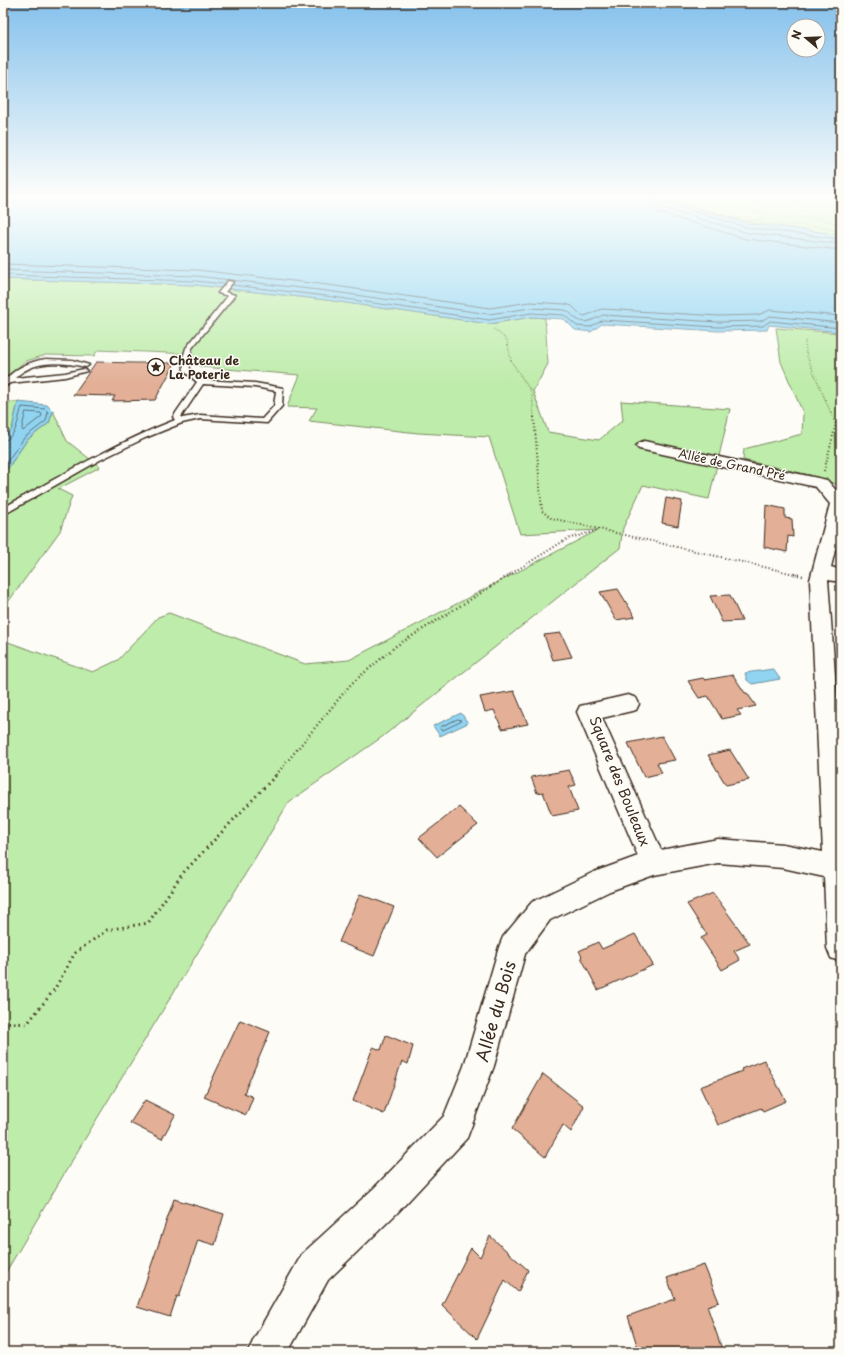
<svg xmlns="http://www.w3.org/2000/svg" width="844" height="1355" font-family="'Playpen Sans',sans-serif">
<style>
.green{fill:#beecaa;stroke:#7c8b64}
.water{fill:#90d4f2;stroke:#6e909d}
.lines{fill:none;stroke-linecap:round;stroke-linejoin:round}
.shore{stroke:#5d6e73;stroke-width:1}
.building{fill:#e3af96;stroke:#3b2a1e}
.lane-casing{stroke:#3b2a1e;stroke-width:3}
.street-casing{stroke:#3b2a1e;stroke-width:3}
.path-far4{stroke:#3b2a1e;stroke-width:1;stroke-dasharray:0.5 1.5;stroke-linecap:butt}
.path-far3{stroke:#3b2a1e;stroke-width:1.5;stroke-dasharray:0.5 2;stroke-linecap:butt}
.path-far2{stroke:#3b2a1e;stroke-width:2;stroke-dasharray:1 2.5;stroke-linecap:butt}
.path-far1{stroke:#3b2a1e;stroke-width:2.5;stroke-dasharray:1 3;stroke-linecap:butt}
.path{stroke:#3b2a1e;stroke-width:3;stroke-dasharray:1.5 4;stroke-linecap:butt}
.lane{fill:#fdfcf7;fill-rule:evenodd}
.street{fill:#fdfcf7;fill-rule:evenodd}
.labels{text-anchor:middle;dominant-baseline:central;stroke-width:3;stroke-linejoin:round;paint-order:stroke}
.far-poi-label{font-size:12px;font-weight:bold;fill:#3b2a1e;stroke:#fdfcf7;text-anchor:start}
.far-street-label{font-size:12px;fill:#3b2a1e;stroke:#fdfcf7}
.street-label{font-size:14px;fill:#3b2a1e;stroke:#fdfcf7}
.near-street-label{font-size:17px;fill:#3b2a1e;stroke:#fdfcf7}
</style>
<rect width="100%" height="100%" fill="#fdfcf7"/>
<filter id="ink" filterUnits="userSpaceOnUse"><feTurbulence type="fractalNoise" baseFrequency=".025" numOctaves="2"/><feDisplacementMap in="SourceGraphic" scale="8" xChannelSelector="R" yChannelSelector="G"/><feConvolveMatrix kernelMatrix="1 2 1 2 8 2 1 2 1" color-interpolation-filters="sRGB"/></filter>
<g filter="url(#ink)">
<g class="green">
<path d="M 655,196 L 841,196 L 841,235 L 790,228 L 750,224 L 711,212 Z"/>
<path d="M 3,279 L 195,285 L 326,300 L 489,324 L 532,317 L 545,318 L 548,364 L 533,391 L 548,432 L 599,440 L 623,420 L 621,401 L 730,409 L 709,499 L 643,485 L 623,528 L 620,548 L 382,737 L 289,802 L 92,1127 L 3,1277 L 3,648 L 8,642 L 93,672 L 118,660 L 158,617 L 169,613 L 305,664 L 349,660 L 598,530 L 520,534 L 489,437 L 418,433 L 309,421 L 317,408 L 287,407 L 300,375 L 201,367 L 195,363 L 192,354 L 98,350 L 94,356 L 46,355 L 26,361 L 3,379 Z"/>
<path d="M 776,328 L 841,333 L 841,486 L 810,475 L 743,460 L 744,449 L 802,434 L 803,413 L 781,362 Z"/>
<path d="M 3,402 L 18,402 L 12,429 L 3,438 Z"/>
<path d="M 53,411 L 67,441 L 100,467 L 58,489 L 72,496 L 60,531 L 3,609 L 3,472 L 8,468 L 27,440 L 49,423 Z"/>
</g>
<g class="water">
<path d="M 3,196 L 658,197 L 750,224 L 790,228 L 841,235 L 841,332 L 769,325 L 767,330 L 718,331 L 602,324 L 591,332 L 575,330 L 564,319 L 532,317 L 489,324 L 326,300 L 195,285 L 3,279 Z"/>
<path d="M 18,402 L 47,405 L 53,411 L 49,423 L 27,440 L 8,468 L 3,472 L 3,438 L 12,429 Z"/>
<path d="M 773,669 L 780,679 L 752,684 L 747,680 L 745,673 Z"/>
<path d="M 461,713 L 468,723 L 440,736 L 433,726 Z"/>
</g>
<g class="lines">
<g class="shore">
<path d="M 648,196 L 650,206 L 657,212 L 746,239 L 841,250"/>
<path d="M 654,196 L 655,203 L 660,207 L 748,233 L 841,244"/>
<path d="M 659,196 L 659,200 L 662,202 L 749,228 L 841,239"/>
<path d="M 3,264 L 197,270 L 328,285 L 490,308 L 530,302 L 565,304 L 572,306 L 582,316 C 589,316 595,310 603,309 L 719,316 L 758,315 L 770,310 L 841,316"/>
<path d="M 3,270 L 196,276 L 327,291 L 489,314 L 531,308 L 565,310 C 571,312 573,317 578,320 C 586,325 596,318 603,315 L 718,322 L 761,321 L 770,316 L 841,323"/>
<path d="M 3,275 L 195,281 L 224,284"/>
<path d="M 232,285 L 326,296 L 489,320 L 531,313 L 564,315 L 577,326 L 590,327 L 603,320 L 718,327 L 763,326 L 770,321 L 841,328"/>
<path d="M 26,412 L 41,413 L 42,416 L 23,431 L 22,429 Z"/>
<path d="M 3,441 C 18,436 17,420 22,407 L 45,409 L 48,412 L 46,421 L 24,438 L 3,467"/>
<path d="M 458,719 L 461,720 L 460,722 L 443,730 L 440,729 L 441,727 Z"/>
</g>
</g>
<g class="building">
<path d="M 96,362 L 135,363 L 175,363 L 155,400 L 112,401 L 115,396 L 73,395 Z"/>
<path d="M 666,498 L 682,501 L 678,526 L 662,523 Z"/>
<path d="M 766,505 L 785,509 L 785,518 L 792,519 L 793,537 L 788,536 L 787,552 L 764,547 Z"/>
<path d="M 618,589 L 635,617 L 616,620 L 600,592 Z"/>
<path d="M 730,595 L 737,610 L 742,621 L 722,622 L 710,596 Z"/>
<path d="M 561,633 L 572,657 L 553,660 L 544,635 Z"/>
<path d="M 733,675 L 745,693 L 747,693 L 756,706 L 737,710 L 741,715 L 722,719 L 708,696 L 699,698 L 688,681 L 703,678 L 705,680 Z"/>
<path d="M 514,691 L 528,724 L 502,729 L 494,710 L 485,712 L 480,697 Z"/>
<path d="M 662,736 L 675,760 L 657,763 L 662,773 L 644,777 L 628,743 Z"/>
<path d="M 730,750 L 749,780 L 726,785 L 708,755 Z"/>
<path d="M 569,770 L 576,785 L 569,787 L 578,811 L 552,816 L 543,792 L 537,793 L 531,777 Z"/>
<path d="M 459,807 L 478,825 L 437,857 L 419,838 Z"/>
<path d="M 713,893 L 750,944 L 734,951 L 740,960 L 722,970 L 701,938 L 707,935 L 687,904 Z"/>
<path d="M 360,894 L 394,907 L 374,956 L 339,942 Z"/>
<path d="M 635,934 L 653,965 L 598,990 L 581,957 L 582,956 L 579,951 L 598,942 L 602,949 Z"/>
<path d="M 240,1020 L 270,1032 L 244,1093 L 253,1097 L 246,1115 L 204,1097 Z"/>
<path d="M 386,1035 L 413,1046 L 408,1064 L 402,1061 L 384,1114 L 353,1101 L 373,1047 L 381,1050 Z"/>
<path d="M 764,1060 L 786,1101 L 763,1111 L 761,1108 L 718,1125 L 700,1087 L 742,1071 L 741,1069 Z"/>
<path d="M 543,1074 L 584,1106 L 571,1132 L 563,1125 L 545,1157 L 512,1129 Z"/>
<path d="M 145,1100 L 175,1115 L 162,1139 L 130,1123 Z"/>
<path d="M 174,1199 L 224,1214 L 215,1245 L 198,1240 L 179,1297 L 177,1296 L 170,1317 L 137,1307 Z"/>
<path d="M 490,1236 L 528,1270 L 518,1292 L 505,1280 L 477,1339 L 442,1305 L 471,1248 L 480,1257 Z"/>
<path d="M 704,1265 L 719,1302 L 707,1306 L 723,1352 L 639,1352 L 628,1316 L 675,1299 L 667,1278 Z"/>
</g>
<g class="lines">
<g class="lane-casing">
<g id="lane">
<path d="M 228,281 L 233,282 L 225,292 L 235,295 L 192,348 L 189,358 L 190,370 L 203,380 L 255,383 L 283,388 L 282,406 L 267,423 L 200,419 L 182,423 L 145,438 L 100,460 L 3,515 L 3,508 C 60,476 114,444 175,420 L 173,417 L 197,382 L 184,371 L 183,358 L 186,348 L 228,296 L 218,293 ZM 203,384 L 255,387 L 276,391 L 274,406 L 262,419 L 200,415 L 182,418 L 181,417 Z"/>
<path d="M 46,359 L 72,360 L 89,365 L 86,367 C 61,362 34,359 15,378 L 65,373 L 84,369 L 87,371 L 65,377 L 10,383 L 3,388 L 3,382 C 16,368 27,362 46,359 Z"/>
</g>
</g>
<g class="street-casing">
<path id="street" d="M 644,441 L 827,480 L 841,496 L 841,526 L 831,567 L 841,570 L 841,582 L 828,580 L 841,756 L 841,962 L 831,958 L 827,948 L 824,877 L 783,868 L 718,863 L 654,875 L 610,891 L 550,920 L 525,954 L 494,1066 L 467,1138 L 398,1212 L 328,1280 L 288,1352 L 248,1352 L 254,1339 L 302,1254 L 374,1188 L 444,1116 L 464,1066 L 499,947 L 503,937 L 532,902 L 594,872 L 638,856 L 577,712 L 580,706 L 628,695 L 636,698 L 639,704 L 636,710 L 602,718 L 661,850 L 718,839 L 783,844 L 823,852 L 810,580 L 830,504 L 816,487 L 639,449 L 636,446 L 639,443 Z"/>
</g>
<g class="path-far4">
<path d="M 658,196 L 740,220 L 752,222"/>
<path d="M 717,196 L 752,203 L 841,205"/>
<path d="M 663,197 L 697,203 L 749,209"/>
<path d="M 741,202 C 758,219 781,215 804,217 C 816,219 829,221 841,224"/>
<path d="M 764,214 L 760,220 L 750,221 L 754,223 L 811,226 L 841,231"/>
</g>
<g class="path-far3">
<path d="M 494,329 L 507,340 L 511,361 L 532,393 L 534,418"/>
<path d="M 805,341 L 806,354 L 833,418"/>
</g>
<g class="path-far2">
<path d="M 534,417 L 542,511 L 551,518 L 799,575"/>
<path d="M 824,471 L 836,424 L 833,417"/>
<path d="M 509,575 L 567,539 L 599,530"/>
</g>
<g class="path-far1">
<path d="M 794,574 L 803,576"/>
<path d="M 276,775 L 351,684 L 396,646 L 511,574"/>
</g>
<path class="path" d="M 3,1022 L 27,1024 L 54,990 L 75,953 L 107,930 L 148,923 L 183,873 L 277,774"/>
<use href="#lane" class="lane"/>
<use href="#street" class="street"/>
</g>
</g>
<linearGradient id="sky" x2="0" y2="1"><stop stop-color="#85c1ec"/><stop offset="0.51" stop-color="#fefefb"/><stop offset="1" stop-color="#fefefb" stop-opacity="0"/></linearGradient>
<rect width="844" height="386" fill="url(#sky)"/>
<defs>
<g id="sight-ring" transform="scale(0.9)"><circle r="9.5" fill="#fdfcf7" stroke="#3b2a1e" stroke-width="1.5"/><path d="M0-6L1.8-2.2L6-1.7L2.9 1.2L3.7 5.4L0 3.3L-3.7 5.4L-2.9 1.2L-6-1.7L-1.8-2.2Z" fill="#3b2a1e"/></g>
</defs>
<g fill-rule="evenodd">
<use href="#sight-ring" x="156" y="367"/>
</g>
<g class="labels">
<g class="far-poi-label">
<text x="169" y="360">Château de<tspan x="169" dy="14">La Poterie</tspan></text>
</g>
<g class="far-street-label">
<text transform="translate(732 464) rotate(12)">Allée de Grand Pré</text>
</g>
<g class="street-label">
<text transform="translate(620 781) rotate(68)">Square des Bouleaux</text>
</g>
<g class="near-street-label">
<text transform="translate(495 1011) rotate(-74)">Allée du Bois</text>
</g>
</g>
<rect width="844" height="1355" fill="none" stroke="#fdfcf7" stroke-width="16"/>
<rect x="8" y="8" width="828" height="1339" fill="none" stroke="#3b2a1e" stroke-width="1.5" filter="url(#ink)"/>
<g transform="translate(806 38) rotate(289)"><circle r="19" fill="#fdfcf7" stroke="#afa8a0"/>
<path d="M0-3L7 15L0 10L-7 15Z" fill="#3b2a1e"/>
<text y="-6" font-size="11" font-weight="bold" text-anchor="middle" fill="#3b2a1e">N</text>
</g>
</svg>
